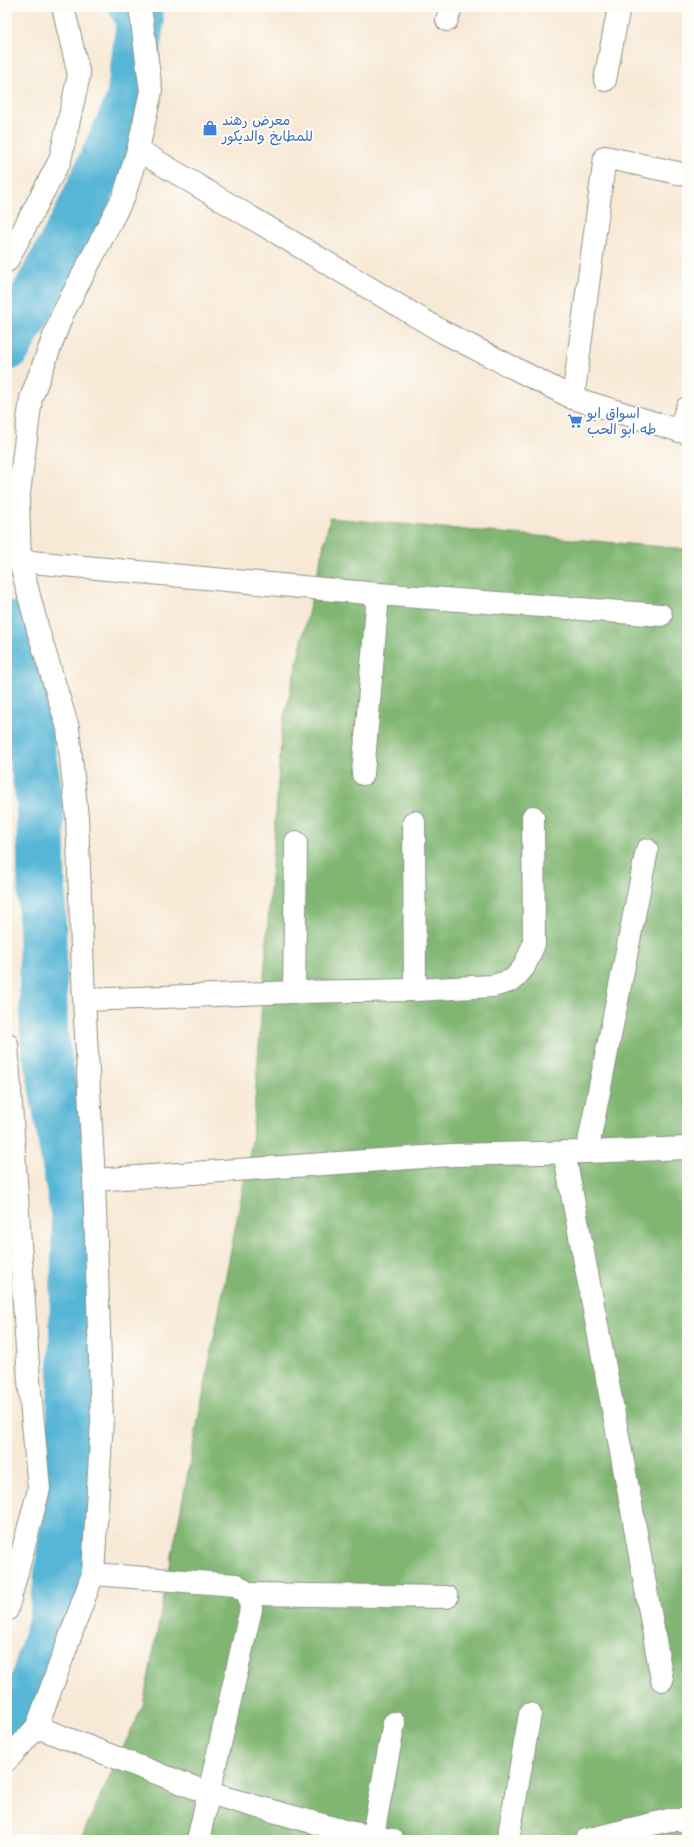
<svg xmlns="http://www.w3.org/2000/svg" width="694" height="1847" font-family="'Comic Neue','Playpen Sans Arabic',sans-serif">
<style>
.forest{fill:#80b672;stroke:#507a53}
.lines{fill:none;stroke-linecap:round;stroke-linejoin:round}
.river{stroke:#57b6d6;stroke-width:48}
.minor-casing{stroke:#8c9385;stroke-width:24}
.tertiary-casing{stroke:#8c9385;stroke-width:24}
.minor{stroke:#fff;stroke-width:22}
.tertiary{stroke:#fff;stroke-width:22}
.labels{text-anchor:middle;dominant-baseline:central;stroke-width:4;stroke-linejoin:round;paint-order:stroke}
.shop-label{font-size:14px;fill:#366cbe;stroke:#fdfcf7;text-anchor:start}
</style>
<rect width="100%" height="100%" fill="#fdfcf7"/>
<filter id="ink" filterUnits="userSpaceOnUse"><feTurbulence type="fractalNoise" baseFrequency=".025" numOctaves="2"/><feDisplacementMap in="SourceGraphic" scale="8" xChannelSelector="R" yChannelSelector="G"/><feConvolveMatrix kernelMatrix="1 2 1 2 8 2 1 2 1" color-interpolation-filters="sRGB"/></filter>
<filter id="wash" filterUnits="userSpaceOnUse"><feTurbulence type="fractalNoise" baseFrequency=".012" numOctaves="4" result="noise"/><feDisplacementMap in="SourceGraphic" scale="16" xChannelSelector="R" yChannelSelector="G"/><feGaussianBlur stdDeviation="0.9" result="paint"/><feColorMatrix in="noise" values="0 0 0 0 0 0 0 0 0 0 0 0 0 0 0 0 0 1.4 0 .05"/><feComposite in="paint" operator="in"/></filter>
<g filter="url(#wash)">
<rect width="100%" height="100%" fill="#f8e9d6"/>
<path class="forest" d="M 330,518 L 687,549 L 687,1840 L 80,1840 L 143,1705 L 252,1141 L 282,727 Z"/>
<g class="lines">
<g class="river">
<path d="M 7,347 L 76,220 L 130,101 L 140,21 L 133,7"/>
<path d="M 7,625 L 13,643 L 40,801 L 44,1036 L 76,1224 L 69,1481 L 53,1618 L 21,1726 L 7,1734"/>
</g>
</g>
</g>
<g filter="url(#ink)">
<g class="lines">
<g class="minor-casing">
<g id="minor">
<path d="M 447,20 L 451,7"/>
<path d="M 605,80 L 619,7"/>
<path d="M 138,150 L 443,332 L 573,398 L 687,433"/>
<path d="M 573,398 L 605,157 L 687,175"/>
<path d="M 679,431 L 687,408"/>
<path d="M 20,561 L 378,594 L 661,615"/>
<path d="M 363,774 L 378,594"/>
<path d="M 414,822 L 415,990"/>
<path d="M 294,992 L 296,842"/>
<path d="M 84,1000 L 294,992 L 415,990 L 493,986 L 513,980 L 524,967 L 534,944 L 533,817"/>
<path d="M 564,1152 L 630,1499 L 662,1680"/>
<path d="M 587,1152 L 647,850"/>
<path d="M 94,1180 L 452,1155 L 587,1152 L 687,1148"/>
<path d="M 93,1574 L 236,1585 L 249,1594 L 251,1609 L 198,1840"/>
<path d="M 249,1594 L 447,1597"/>
<path d="M 37,1727 L 208,1793 L 348,1832 L 392,1840"/>
<path d="M 7,1760 L 37,1727 L 93,1574 L 102,1421 L 94,1180 L 84,1000 L 77,817 L 68,728 L 38,630 L 20,561 L 18,501 L 31,398 L 62,315 L 124,196 L 138,150 L 151,91 L 140,7"/>
<path d="M 372,1840 L 394,1723"/>
<path d="M 508,1840 L 530,1714"/>
<path d="M 586,1840 L 669,1820 L 687,1820"/>
</g>
</g>
<g class="tertiary-casing">
<g id="tertiary">
<path d="M 7,261 L 60,160 L 79,75 L 63,7"/>
<path d="M 7,1044 L 29,1380 L 39,1489 L 7,1610"/>
</g>
</g>
<use href="#minor" class="minor"/>
<use href="#tertiary" class="tertiary"/>
</g>
</g>
<defs>
<g id="shop-bare" transform="scale(1.2)"><path d="M-5-2.5h2.3a2.7 3.5 0 0 1 5.4 0H5L5.5 6h-11ZM-1.5-2.5h3a1.5 2.3 0 0 0-3 0Z" fill="#3f7fe0" stroke="#fdfcf7" stroke-width="2.5" paint-order="stroke"/></g>
<g id="supermarket-bare" transform="scale(1.2)"><path d="M-6-5.5h2.5l.6 2H6L4.5 2H-2.5L-4.4-4H-6ZM-1.5 3.2a1.3 1.3 0 1 0 .1 0ZM3 3.2a1.3 1.3 0 1 0 .1 0Z" fill="#3f7fe0" stroke="#fdfcf7" stroke-width="2.5" paint-order="stroke"/></g>
</defs>
<g fill-rule="evenodd">
<use href="#shop-bare" x="210" y="128"/>
<use href="#supermarket-bare" x="575" y="421"/>
</g>
<g class="labels">
<g class="shop-label">
<text x="222" y="120">معرض رهند<tspan x="222" dy="16">للمطابخ والديكور</tspan></text>
<text x="587" y="413">اسواق ابو<tspan x="587" dy="16">طه ابو الحب</tspan></text>
</g>
</g>
<rect width="694" height="1847" fill="none" stroke="#fdfcf7" stroke-width="24"/>
</svg>
